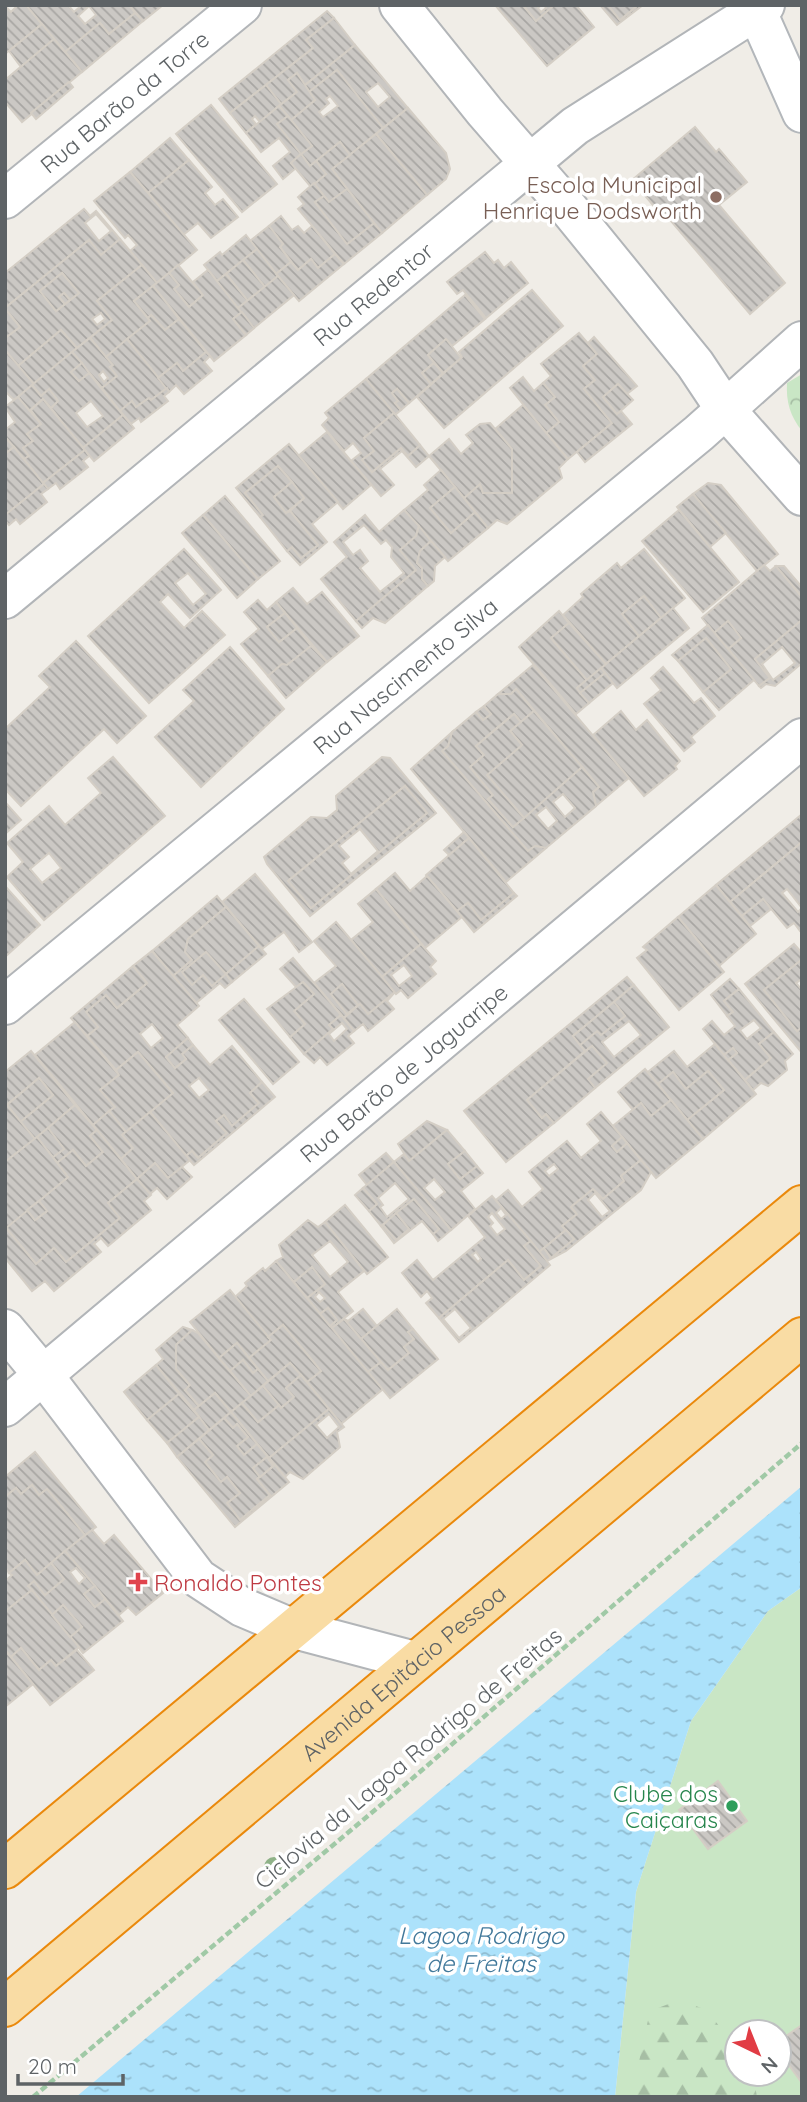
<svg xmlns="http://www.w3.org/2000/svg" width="807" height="2102" font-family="Quicksand,sans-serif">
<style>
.grass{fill:#c9e6c5;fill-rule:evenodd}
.forest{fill:url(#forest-firs)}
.park{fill:url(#park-crowns)}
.water{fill:url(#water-ripples)}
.building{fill:url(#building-back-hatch);stroke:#d4cec5;stroke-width:2;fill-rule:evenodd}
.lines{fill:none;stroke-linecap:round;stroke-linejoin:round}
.minor-casing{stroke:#b2b5b8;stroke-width:42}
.tertiary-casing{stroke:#b2b5b8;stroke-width:42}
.secondary-casing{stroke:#b3b7bb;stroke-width:42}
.trunk-casing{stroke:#ea890c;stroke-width:42}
.path{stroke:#a0c9a6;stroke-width:4.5;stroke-dasharray:7 3.5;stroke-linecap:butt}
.minor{stroke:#fff;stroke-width:38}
.tertiary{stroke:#fff;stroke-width:38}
.secondary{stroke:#fff;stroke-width:38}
.trunk{stroke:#f9dca4;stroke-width:38}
.tree{fill:#8fb288}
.education-dot{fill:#8d6e63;stroke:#fff;stroke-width:2.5}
.health-dot{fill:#e0444e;stroke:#fff;stroke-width:2.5}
.leisure-dot{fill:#2e9e5b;stroke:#fff;stroke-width:2.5}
.labels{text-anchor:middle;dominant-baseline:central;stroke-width:7;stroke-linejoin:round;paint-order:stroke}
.street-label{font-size:23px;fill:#5e6366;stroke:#fff}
.education-label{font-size:23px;fill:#785e54;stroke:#fff;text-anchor:end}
.health-label{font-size:23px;fill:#be3a42;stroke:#fff;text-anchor:start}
.leisure-label{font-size:23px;fill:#27864d;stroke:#fff;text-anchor:end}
.water-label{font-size:24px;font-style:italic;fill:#42799b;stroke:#fff}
</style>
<defs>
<pattern id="forest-firs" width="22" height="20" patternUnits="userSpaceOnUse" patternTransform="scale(1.75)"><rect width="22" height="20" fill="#c9e6c5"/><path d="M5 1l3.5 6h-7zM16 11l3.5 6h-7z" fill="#a6bea4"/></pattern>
<pattern id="park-crowns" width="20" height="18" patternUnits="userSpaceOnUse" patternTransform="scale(1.75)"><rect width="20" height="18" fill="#c9e6c5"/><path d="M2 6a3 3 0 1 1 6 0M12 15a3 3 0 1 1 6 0" fill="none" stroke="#a6bea4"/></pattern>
<pattern id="water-ripples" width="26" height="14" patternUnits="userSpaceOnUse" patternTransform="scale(1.75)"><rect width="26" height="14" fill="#ace2fb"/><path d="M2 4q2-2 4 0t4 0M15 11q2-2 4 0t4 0" fill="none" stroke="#8fbbcf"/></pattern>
<pattern id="building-back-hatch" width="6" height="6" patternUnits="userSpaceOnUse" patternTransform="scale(1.75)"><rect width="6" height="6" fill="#cbc8c4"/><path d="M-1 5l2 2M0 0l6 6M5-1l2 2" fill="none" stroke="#a8a6a3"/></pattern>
</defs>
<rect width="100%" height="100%" fill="#f0ede7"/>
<path class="grass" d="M 802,1587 L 802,2097 L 615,2097 L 636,1892 L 691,1721 L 768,1611 ZM 737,2032 L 779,2032 L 779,2074 L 737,2074 Z"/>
<path class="forest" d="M 679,2000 L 707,2010 L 737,2050 L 737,2074 L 753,2074 L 757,2097 L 636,2097 L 632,2094 L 650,2011 Z"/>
<path class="park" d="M 802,374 L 802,431 C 790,416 786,402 787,383 Z"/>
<path class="water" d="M 802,1486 L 802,1587 L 768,1611 L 691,1721 L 636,1892 L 615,2097 L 76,2097 Z"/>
<g class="building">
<path d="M 18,5 L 26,5 L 42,24 L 5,54 L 5,6 L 11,12 Z"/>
<path d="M 26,5 L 68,5 L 74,12 L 82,5 L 129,5 L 135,13 L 109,34 L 100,23 L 65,52 ZM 89,6 L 96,15 L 85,24 L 78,16 Z"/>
<path d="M 129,5 L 163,5 L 143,21 Z"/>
<path d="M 495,5 L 523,5 L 536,21 L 553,5 L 576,5 L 594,27 L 547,66 Z"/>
<path d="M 523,5 L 541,5 L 538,8 L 541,12 L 546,8 L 544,5 L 553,6 L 536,21 Z"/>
<path d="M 600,5 L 608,5 L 620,20 L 638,5 L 643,5 L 617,25 Z"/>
<path d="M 608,5 L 638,5 L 620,20 Z"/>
<path d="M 327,11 L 334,18 L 306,40 L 313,48 L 230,113 L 219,99 Z"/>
<path d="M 135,13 L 143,21 L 82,72 L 65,52 L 100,23 L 109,34 Z"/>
<path d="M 334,18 L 355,45 L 305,85 L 297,73 L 288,80 L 297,92 L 281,104 L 266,85 L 313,48 L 306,40 Z"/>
<path d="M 42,24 L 54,39 L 21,67 L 9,51 Z"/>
<path d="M 54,39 L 82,72 L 22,122 L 5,102 L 5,80 Z"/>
<path d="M 355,45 L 408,108 L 383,128 L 337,70 L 309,92 L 304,86 ZM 378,83 L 390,97 L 378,107 L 366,92 Z"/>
<path d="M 337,70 L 383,128 L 350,155 L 340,142 L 310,166 L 301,154 L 312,146 L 291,120 L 315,100 L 309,92 ZM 330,96 L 338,106 L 323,117 L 319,112 L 329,103 L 326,99 Z"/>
<path d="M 297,73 L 315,100 L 291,120 L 279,106 L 297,92 L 288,80 Z"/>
<path d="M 69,82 L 73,87 L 36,119 L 31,113 Z"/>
<path d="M 266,85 L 281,104 L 260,122 L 255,116 L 252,119 L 256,124 L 246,133 L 230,113 Z"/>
<path d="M 211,105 L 277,184 L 242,212 L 176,134 Z"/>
<path d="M 279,106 L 288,116 L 277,124 L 301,154 L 291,163 L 296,168 L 283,179 L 273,166 L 290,152 L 279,138 L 261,152 L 246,133 Z"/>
<path d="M 408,108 L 446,153 L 450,169 L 446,179 L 427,195 L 376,134 Z"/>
<path d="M 288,116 L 312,146 L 301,154 L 277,124 Z"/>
<path d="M 695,127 L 716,152 L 719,149 L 747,182 L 719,205 L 785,283 L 750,314 L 660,208 L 657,210 L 632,180 Z"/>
<path d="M 376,134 L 427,195 L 382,233 L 332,169 Z"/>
<path d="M 170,138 L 189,160 L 148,193 L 130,172 Z"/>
<path d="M 340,142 L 350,155 L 332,169 L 347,189 L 329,202 L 314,183 L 326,174 L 316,161 Z"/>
<path d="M 301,154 L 310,166 L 316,161 L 326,174 L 311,187 L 291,163 Z"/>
<path d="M 189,160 L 212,187 L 205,193 L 215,205 L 223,199 L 238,217 L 211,238 L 198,223 L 183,235 L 148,193 Z"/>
<path d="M 130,172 L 197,250 L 157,283 L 130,251 L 137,245 L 128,235 L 125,238 L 94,201 Z"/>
<path d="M 314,183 L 324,196 L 315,202 L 347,244 L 374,223 L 382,233 L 344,264 L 298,209 L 304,204 L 298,197 Z"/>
<path d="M 347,189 L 374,223 L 347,244 L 315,202 L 324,196 L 329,202 Z"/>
<path d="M 84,209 L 90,216 L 96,211 L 120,239 L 101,255 L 89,240 L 5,308 L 5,273 ZM 96,214 L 111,231 L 99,241 L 85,223 Z"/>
<path d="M 281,216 L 292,230 L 298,226 L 304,233 L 312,226 L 335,254 L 318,268 L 311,259 L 298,270 L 280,247 L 283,244 L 269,226 Z"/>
<path d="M 269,226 L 283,244 L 280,247 L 291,262 L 276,274 L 250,241 Z"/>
<path d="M 246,235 L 257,249 L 217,281 L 204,265 L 220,252 L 222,255 Z"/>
<path d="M 120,239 L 142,265 L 97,301 L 112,320 L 77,348 L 61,330 L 18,366 L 5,350 L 5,338 L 20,327 L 5,308 L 89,240 L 101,255 ZM 62,273 L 79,293 L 56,311 L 40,291 ZM 101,313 L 105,319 L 97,325 L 92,319 Z"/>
<path d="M 257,249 L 278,276 L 265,287 L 243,260 Z"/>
<path d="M 485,252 L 494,263 L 498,260 L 504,268 L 511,262 L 528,283 L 486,318 L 463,290 L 457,294 L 447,282 Z"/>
<path d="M 335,254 L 344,264 L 299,301 L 276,274 L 291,262 L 298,270 L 311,259 L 318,268 Z"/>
<path d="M 243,260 L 265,287 L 248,301 L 226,274 Z"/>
<path d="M 142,265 L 157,283 L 134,301 L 150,321 L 106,357 L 90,338 L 112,320 L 97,301 Z"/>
<path d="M 178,265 L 203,295 L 189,307 L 174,289 L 179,285 L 169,273 Z"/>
<path d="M 208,270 L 242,312 L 233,319 L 246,335 L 214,361 L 153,286 L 169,273 L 179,285 L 174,289 L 189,307 L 203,295 L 193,282 Z"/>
<path d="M 62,273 L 79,293 L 70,300 L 64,293 L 59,297 L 65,304 L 56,311 L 40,291 Z"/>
<path d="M 226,274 L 248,301 L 238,308 L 217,281 Z"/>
<path d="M 278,276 L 294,295 L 254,328 L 238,308 Z"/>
<path d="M 153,286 L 179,319 L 165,330 L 151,315 L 148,318 L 134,301 Z"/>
<path d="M 532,290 L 563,326 L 444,428 L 417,397 L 462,357 L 459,352 Z"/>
<path d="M 64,293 L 70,300 L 65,304 L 59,297 Z"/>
<path d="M 465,295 L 485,319 L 452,346 L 446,339 L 428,355 L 434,363 L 422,373 L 431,384 L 409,403 L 397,389 L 392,393 L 398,401 L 395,403 L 401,410 L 395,415 L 366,379 Z"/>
<path d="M 5,309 L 20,327 L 5,338 Z"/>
<path d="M 242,312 L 254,328 L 246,335 L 233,319 Z"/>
<path d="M 151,315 L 165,330 L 179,319 L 206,352 L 183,371 L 177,363 L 158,378 L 127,339 L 150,321 L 148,318 Z"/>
<path d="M 61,330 L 77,348 L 34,384 L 18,366 Z"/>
<path d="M 579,333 L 597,354 L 583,366 L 595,380 L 584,389 L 612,423 L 568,459 L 546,433 L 559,422 L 545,405 L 555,397 L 543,383 L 551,376 L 541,364 Z"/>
<path d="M 594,337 L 637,386 L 627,394 L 618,384 L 603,397 L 617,414 L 621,411 L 632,424 L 585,462 L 577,452 L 612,423 L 584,389 L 595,380 L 583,366 L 597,354 L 588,343 Z"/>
<path d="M 90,338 L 113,365 L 110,367 L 117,376 L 102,388 L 72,352 ZM 103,371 L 108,378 L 104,382 L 99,375 Z"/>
<path d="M 127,339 L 167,388 L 151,400 L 149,398 L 136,407 L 132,401 L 120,411 L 102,388 L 117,376 L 110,367 L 113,365 L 106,357 Z"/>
<path d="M 446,339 L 461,358 L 443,373 L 428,355 Z"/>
<path d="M 5,350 L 34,384 L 14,400 L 5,391 Z"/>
<path d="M 72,352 L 82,363 L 71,372 L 79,381 L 89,373 L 123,415 L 83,448 L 51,408 L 58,401 L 49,389 L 41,396 L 32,385 ZM 91,401 L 103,416 L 87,427 L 76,413 Z"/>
<path d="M 206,352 L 210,356 L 204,362 L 212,371 L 184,394 L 176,385 L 169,392 L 158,378 L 177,363 L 183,371 Z"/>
<path d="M 82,363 L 89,373 L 79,381 L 71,372 Z"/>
<path d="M 434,363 L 443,373 L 431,384 L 422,373 Z"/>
<path d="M 523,377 L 534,391 L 543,383 L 555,397 L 545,405 L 559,422 L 546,433 L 510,388 Z"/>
<path d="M 366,379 L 394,413 L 364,438 L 374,451 L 362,460 L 372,472 L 401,448 L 408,456 L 420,445 L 429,456 L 416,467 L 402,451 L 380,469 L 394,485 L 381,496 L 351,461 L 361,453 L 353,443 L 344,451 L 322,425 L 329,418 L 325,413 Z"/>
<path d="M 618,384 L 633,400 L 617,414 L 603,397 Z"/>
<path d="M 32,385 L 41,396 L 49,389 L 58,401 L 51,408 L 43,399 L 29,411 L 18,397 Z"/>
<path d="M 167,388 L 169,392 L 164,396 L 168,401 L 141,422 L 139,418 L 131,424 L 120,411 L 132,401 L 136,407 L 149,398 L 151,400 Z"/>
<path d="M 397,389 L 409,403 L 401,410 L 395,403 L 398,401 L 392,393 Z"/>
<path d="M 18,397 L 41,424 L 27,434 L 33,441 L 23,448 L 29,456 L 24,459 L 5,437 L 5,430 L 15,422 L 5,407 Z"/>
<path d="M 43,399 L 85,450 L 43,483 L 24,459 L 29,456 L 23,448 L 33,441 L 27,434 L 41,424 L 31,410 Z"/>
<path d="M 523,405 L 568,459 L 559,468 L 562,478 L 507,524 L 497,520 L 488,528 L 464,498 L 480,484 L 483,493 L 512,493 L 512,449 L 495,429 Z"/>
<path d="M 394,413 L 420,445 L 408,456 L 401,448 L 372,472 L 362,460 L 374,451 L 364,438 Z"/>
<path d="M 123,415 L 134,428 L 94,461 L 83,448 Z"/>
<path d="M 490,423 L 512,449 L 512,493 L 483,493 L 480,484 L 464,498 L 429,456 L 449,439 L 461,454 L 473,443 L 466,435 L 480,424 Z"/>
<path d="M 327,432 L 371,485 L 343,509 L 298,456 Z"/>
<path d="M 5,437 L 14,447 L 5,454 Z"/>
<path d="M 289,444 L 338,502 L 312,524 L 327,542 L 300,565 L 287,551 L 292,547 L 301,558 L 318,545 L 290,511 L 304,498 L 292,482 L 278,466 L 245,493 L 263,515 L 260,517 L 236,488 Z"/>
<path d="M 14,447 L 44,484 L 5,515 L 5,454 Z"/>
<path d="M 85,450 L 89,456 L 83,461 L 88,467 L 60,489 L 56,483 L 48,489 L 43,483 Z"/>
<path d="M 278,466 L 292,482 L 274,497 L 286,513 L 290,511 L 318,545 L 301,558 L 292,547 L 287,551 L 260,517 L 263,515 L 245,493 Z"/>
<path d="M 441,470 L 455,487 L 430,508 L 451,533 L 475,512 L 488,528 L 448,561 L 404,510 L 428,490 L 424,485 Z"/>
<path d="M 292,482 L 304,498 L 286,513 L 274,497 Z"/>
<path d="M 708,483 L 721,485 L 778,554 L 757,571 L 693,494 Z"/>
<path d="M 44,484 L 48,489 L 41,494 L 47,502 L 20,524 L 16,519 L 9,525 L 5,520 L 5,515 Z"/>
<path d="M 455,487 L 475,512 L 451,533 L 430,508 Z"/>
<path d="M 693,494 L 726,533 L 710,547 L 677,507 Z"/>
<path d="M 225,496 L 280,561 L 258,579 L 203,515 Z"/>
<path d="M 404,510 L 419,526 L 416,536 L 400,550 L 416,570 L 356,621 L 321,579 L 347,557 L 334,542 L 365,515 L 379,532 ZM 364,525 L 381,544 L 386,540 L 392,547 L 391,557 L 404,573 L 380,592 L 360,568 L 368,561 L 360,550 L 353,555 L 343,542 Z"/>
<path d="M 679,510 L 739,582 L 703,612 L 642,541 Z"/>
<path d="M 203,515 L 258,579 L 237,598 L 182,533 Z"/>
<path d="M 419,526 L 431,541 L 420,551 L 417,563 L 422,568 L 422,579 L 428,586 L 385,623 L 373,618 L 362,628 L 356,621 L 416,570 L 400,550 L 416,536 Z"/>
<path d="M 431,541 L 445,557 L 435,566 L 434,581 L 428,586 L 422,579 L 422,568 L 417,563 L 420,551 Z"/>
<path d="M 184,549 L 221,590 L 190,618 L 168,594 L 160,602 L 184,628 L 202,611 L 225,635 L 149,703 L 88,636 ZM 188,573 L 206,594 L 193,605 L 175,583 Z"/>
<path d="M 644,549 L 685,598 L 661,618 L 644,596 L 622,614 L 639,636 L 606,664 L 563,615 L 583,597 L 581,594 L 617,563 L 621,568 Z"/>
<path d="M 764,565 L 770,571 L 776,566 L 802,597 L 802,620 L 755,659 L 770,678 L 759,686 L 728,649 L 741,638 L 728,621 L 714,633 L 702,618 Z"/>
<path d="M 776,566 L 784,566 L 802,587 L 802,597 Z"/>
<path d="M 293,588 L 307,604 L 322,592 L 359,636 L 327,662 L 276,602 Z"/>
<path d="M 644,596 L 661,618 L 639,636 L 622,614 Z"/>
<path d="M 258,600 L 267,610 L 276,602 L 285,613 L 267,627 L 279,642 L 297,628 L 311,646 L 287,665 L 282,664 L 268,676 L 241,644 L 259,629 L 244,612 Z"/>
<path d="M 673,608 L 689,628 L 617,688 L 601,668 Z"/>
<path d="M 559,611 L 569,623 L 551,638 L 587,680 L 577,688 L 589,703 L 576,714 L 519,647 Z"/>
<path d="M 285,613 L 297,628 L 279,642 L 267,627 Z"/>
<path d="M 802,620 L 802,663 L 775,686 L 766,684 L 761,688 L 759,686 L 770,678 L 755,659 ZM 782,647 L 795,663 L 773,680 L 762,664 Z"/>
<path d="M 728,621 L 741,638 L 728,649 L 714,633 Z"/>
<path d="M 569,623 L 606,664 L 587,680 L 551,638 Z"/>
<path d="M 708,625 L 754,680 L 719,710 L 703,692 L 731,669 L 706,638 L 678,661 L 672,655 Z"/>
<path d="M 706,638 L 731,669 L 703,692 L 678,661 Z"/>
<path d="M 76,641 L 146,716 L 117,743 L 104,729 L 21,806 L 5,789 L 5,729 L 50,687 L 39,676 Z"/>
<path d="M 311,646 L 327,662 L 286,698 L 268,676 L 282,664 L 287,665 Z"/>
<path d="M 230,647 L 284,709 L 201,787 L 155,737 L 194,701 L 183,690 Z"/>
<path d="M 533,665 L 629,778 L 596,806 L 593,792 L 599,787 L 516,689 L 511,694 L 498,694 Z"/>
<path d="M 663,667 L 694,703 L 701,698 L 715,716 L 691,737 L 695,742 L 684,751 L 644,704 L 661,690 L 651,678 Z"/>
<path d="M 601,668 L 605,673 L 580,693 L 577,688 Z"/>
<path d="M 605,673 L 613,683 L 589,703 L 580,693 Z"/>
<path d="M 516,689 L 534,711 L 521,722 L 514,714 L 493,731 L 476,746 L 484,755 L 470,767 L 493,795 L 488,799 L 513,827 L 582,767 L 599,787 L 593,792 L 596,806 L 546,848 L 535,846 L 528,851 L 442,751 L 448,746 L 452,732 L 476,712 L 483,720 L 491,714 L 484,706 L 498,694 L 511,694 ZM 563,794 L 575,808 L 565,817 L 553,802 ZM 546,807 L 557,821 L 548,829 L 536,815 Z"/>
<path d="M 484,706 L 491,714 L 483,720 L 476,712 Z"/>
<path d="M 534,711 L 582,767 L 524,818 L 487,775 L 522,745 L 510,731 Z"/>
<path d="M 621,711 L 636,730 L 647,720 L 680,761 L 675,766 L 677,769 L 644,796 L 593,735 Z"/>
<path d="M 514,714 L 521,722 L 510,731 L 522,745 L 487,775 L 524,818 L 513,827 L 488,799 L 493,795 L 470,767 L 484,755 L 476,746 Z"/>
<path d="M 452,732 L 448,746 L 442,751 L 528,851 L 535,846 L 546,848 L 506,882 L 411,769 Z"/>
<path d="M 113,757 L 165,816 L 44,920 L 7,877 L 23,862 L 7,843 L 49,806 L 65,825 L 101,793 L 88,778 ZM 49,853 L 61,868 L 42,883 L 30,869 Z"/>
<path d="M 382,757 L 390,758 L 436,813 L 310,916 L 267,864 L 264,857 L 311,817 L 327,818 L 337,810 L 336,796 ZM 405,786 L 427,813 L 311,908 L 288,881 Z"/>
<path d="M 405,786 L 427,813 L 311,908 L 288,881 ZM 360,829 L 378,851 L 351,874 L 342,863 L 349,857 L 339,846 Z"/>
<path d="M 5,802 L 21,820 L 5,834 Z"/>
<path d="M 802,814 L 802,842 L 730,902 L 716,885 Z"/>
<path d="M 464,832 L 469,838 L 449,855 L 444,850 Z"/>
<path d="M 469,838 L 514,893 L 481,920 L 468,903 L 457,911 L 426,875 Z"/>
<path d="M 802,842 L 802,908 L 787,889 L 782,893 L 798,912 L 802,908 L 802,930 L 800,931 L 794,923 L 787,928 L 763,899 L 742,916 L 730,902 Z"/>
<path d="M 395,873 L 410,891 L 427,876 L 462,917 L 425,948 L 376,889 Z"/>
<path d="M 255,874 L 312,942 L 299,952 L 284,932 L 262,949 L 222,902 Z"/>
<path d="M 716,885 L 756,934 L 719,966 L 678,917 Z"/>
<path d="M 5,886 L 40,925 L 5,957 Z"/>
<path d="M 376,889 L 421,944 L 382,977 L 351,940 L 373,922 L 358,904 Z"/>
<path d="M 514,893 L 517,896 L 474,932 L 457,911 L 468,903 L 481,920 Z"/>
<path d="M 217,896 L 226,907 L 188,939 L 185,952 L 192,960 L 173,976 L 152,951 Z"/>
<path d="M 763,899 L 771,909 L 750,926 L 742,916 Z"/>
<path d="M 226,907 L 259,946 L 226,974 L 232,982 L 225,988 L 220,983 L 196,1003 L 173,976 L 192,960 L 185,952 L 188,939 Z"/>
<path d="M 678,917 L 724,972 L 679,1010 L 637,958 L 647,950 L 643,947 Z"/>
<path d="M 336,922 L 395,992 L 368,1014 L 360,1004 L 358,1005 L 342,984 L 331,994 L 347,1014 L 344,1018 L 314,983 L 336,966 L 314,941 Z"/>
<path d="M 421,944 L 436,961 L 430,967 L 436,974 L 408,998 L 401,990 L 396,994 L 382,977 ZM 404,965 L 412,976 L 399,986 L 391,975 Z"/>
<path d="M 794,944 L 802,953 L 802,963 L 800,961 L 764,990 L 797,1031 L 802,1027 L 802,1053 L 745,984 Z"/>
<path d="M 259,946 L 266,954 L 232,982 L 226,974 Z"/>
<path d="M 152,951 L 199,1006 L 177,1025 L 188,1038 L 166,1057 L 175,1068 L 186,1059 L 182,1054 L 193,1045 L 210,1065 L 232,1046 L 262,1082 L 250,1093 L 259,1103 L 232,1126 L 224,1115 L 216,1121 L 227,1133 L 198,1158 L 192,1151 L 186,1156 L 150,1112 L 173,1093 L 138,1052 L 116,1070 L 87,1036 L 98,1027 L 86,1012 L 106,995 L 117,1008 L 147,983 L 133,966 ZM 152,1024 L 163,1038 L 151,1048 L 140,1034 ZM 199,1078 L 209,1090 L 199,1098 L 189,1086 Z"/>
<path d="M 206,952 L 226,974 L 212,986 L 203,975 L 192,985 L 182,972 Z"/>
<path d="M 293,958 L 341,1015 L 329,1025 L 333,1029 L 304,1054 L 290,1037 L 305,1024 L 294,1011 L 314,994 L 303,982 L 296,987 L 280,969 Z"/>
<path d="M 800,961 L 802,963 L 802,979 L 796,983 L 802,990 L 802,1027 L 797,1031 L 764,990 Z"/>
<path d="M 133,966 L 147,983 L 117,1008 L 106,995 L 86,1012 L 98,1027 L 87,1036 L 71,1018 Z"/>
<path d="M 627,977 L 634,985 L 573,1036 L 585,1051 L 527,1100 L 542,1118 L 546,1114 L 554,1123 L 506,1162 L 464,1111 Z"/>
<path d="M 730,979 L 739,989 L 724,1001 L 733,1012 L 727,1016 L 711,995 Z"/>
<path d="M 303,982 L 314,994 L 294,1011 L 305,1024 L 290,1037 L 267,1009 Z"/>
<path d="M 342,984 L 358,1005 L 347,1014 L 331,994 Z"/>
<path d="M 634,985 L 669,1027 L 595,1088 L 588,1079 L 607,1063 L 592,1046 L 585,1051 L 580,1045 L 597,1031 L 601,1035 L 625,1016 L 614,1002 ZM 629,1021 L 641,1035 L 614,1057 L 602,1042 Z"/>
<path d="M 739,989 L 774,1032 L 759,1044 L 771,1058 L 745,1080 L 728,1060 L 737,1053 L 733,1048 L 724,1055 L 703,1029 L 712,1021 L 724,1035 L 735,1026 L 727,1016 L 733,1012 L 724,1001 ZM 754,1020 L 761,1028 L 747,1039 L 740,1030 Z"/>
<path d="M 395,992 L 387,1001 L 394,1009 L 368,1031 L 363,1024 L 354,1031 L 344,1018 L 360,1004 L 368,1014 Z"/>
<path d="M 244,999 L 299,1062 L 273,1084 L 219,1020 Z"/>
<path d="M 614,1002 L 625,1016 L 601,1035 L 597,1031 L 580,1045 L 573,1036 Z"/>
<path d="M 341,1015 L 354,1031 L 348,1036 L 354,1043 L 327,1065 L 320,1057 L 314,1063 L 304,1054 L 333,1029 L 329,1025 ZM 342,1023 L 347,1029 L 334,1041 L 329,1034 Z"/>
<path d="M 75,1022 L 119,1075 L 100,1090 L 115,1107 L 93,1125 L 35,1055 Z"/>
<path d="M 774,1032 L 793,1054 L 785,1061 L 787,1070 L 768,1086 L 761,1083 L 753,1090 L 745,1080 L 771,1058 L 759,1044 Z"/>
<path d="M 188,1038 L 193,1045 L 182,1054 L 186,1059 L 175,1068 L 166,1057 Z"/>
<path d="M 715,1044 L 756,1094 L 703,1139 L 687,1120 L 724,1090 L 708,1071 L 686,1089 L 673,1072 L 658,1084 L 648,1072 L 674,1051 L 687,1067 Z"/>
<path d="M 592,1046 L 607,1063 L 588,1079 L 595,1088 L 554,1123 L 546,1114 L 542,1118 L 527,1100 Z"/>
<path d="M 733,1048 L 737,1053 L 728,1060 L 724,1055 Z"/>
<path d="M 31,1051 L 75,1105 L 35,1139 L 20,1122 L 53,1095 L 39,1078 L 5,1106 L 5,1072 Z"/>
<path d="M 138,1052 L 173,1093 L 126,1132 L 109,1111 L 115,1107 L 100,1090 L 119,1075 L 116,1070 Z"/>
<path d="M 645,1069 L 671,1100 L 651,1116 L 641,1103 L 633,1110 L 618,1092 Z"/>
<path d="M 708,1071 L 724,1090 L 687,1120 L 658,1084 L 673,1072 L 686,1089 Z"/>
<path d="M 39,1078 L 53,1095 L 20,1122 L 7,1105 Z"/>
<path d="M 262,1082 L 275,1097 L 194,1165 L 186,1156 L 192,1151 L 198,1158 L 227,1133 L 216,1121 L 224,1115 L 232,1126 L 259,1103 L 250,1093 Z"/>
<path d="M 671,1100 L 703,1139 L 656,1178 L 613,1126 L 641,1103 L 651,1116 Z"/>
<path d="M 7,1105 L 35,1139 L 6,1161 L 5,1106 Z"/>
<path d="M 75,1105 L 97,1130 L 90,1136 L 103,1152 L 86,1166 L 73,1150 L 57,1163 L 53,1157 L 64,1149 L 48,1128 Z"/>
<path d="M 109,1111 L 126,1132 L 122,1135 L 133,1148 L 121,1159 L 93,1125 Z"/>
<path d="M 150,1112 L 190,1160 L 168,1178 L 155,1163 L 137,1179 L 121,1159 L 133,1148 L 122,1135 Z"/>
<path d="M 601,1112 L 622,1137 L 612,1146 L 617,1152 L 627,1143 L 641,1160 L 621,1176 L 624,1181 L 603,1199 L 593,1189 L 571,1207 L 577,1214 L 562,1226 L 566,1230 L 539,1252 L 496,1200 L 508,1190 L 522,1207 L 543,1189 L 529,1172 L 567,1141 L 581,1158 L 601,1141 L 587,1124 ZM 554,1164 L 558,1169 L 549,1176 L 545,1171 Z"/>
<path d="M 427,1121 L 447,1130 L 409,1161 L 398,1144 Z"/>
<path d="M 48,1128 L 64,1149 L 53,1157 L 37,1137 Z"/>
<path d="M 97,1130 L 137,1179 L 108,1203 L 120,1218 L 66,1262 L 54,1248 L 36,1264 L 6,1228 L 27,1210 L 35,1220 L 47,1211 L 39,1201 L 68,1177 L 57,1163 L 73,1150 L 86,1166 L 103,1152 L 90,1136 Z"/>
<path d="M 447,1130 L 465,1151 L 448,1164 L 460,1179 L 477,1166 L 483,1173 L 461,1191 L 475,1209 L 451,1230 L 394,1162 L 404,1154 L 409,1161 ZM 434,1179 L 445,1192 L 435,1200 L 424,1188 Z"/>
<path d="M 37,1137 L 68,1177 L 5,1229 L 5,1162 Z"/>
<path d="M 622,1137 L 627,1143 L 617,1152 L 612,1146 Z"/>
<path d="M 465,1151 L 477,1166 L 460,1179 L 448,1164 Z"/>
<path d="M 386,1153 L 394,1162 L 367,1185 L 359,1175 Z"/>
<path d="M 641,1160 L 651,1172 L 641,1190 L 566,1251 L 547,1261 L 539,1252 L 544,1248 L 551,1258 L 574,1239 L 562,1226 L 577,1214 L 571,1207 L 593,1189 L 603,1199 L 624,1181 L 621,1176 ZM 595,1193 L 610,1211 L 602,1217 L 588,1200 Z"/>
<path d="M 394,1162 L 451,1230 L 438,1241 L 433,1234 L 439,1229 L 414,1199 L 381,1226 L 369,1211 L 377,1204 L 363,1188 ZM 395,1183 L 409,1199 L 387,1217 L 380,1207 L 383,1205 L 378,1198 Z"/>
<path d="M 155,1163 L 168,1178 L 182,1167 L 192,1177 L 167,1199 L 157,1188 L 150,1194 L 137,1179 Z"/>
<path d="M 137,1179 L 151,1195 L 144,1201 L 151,1210 L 108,1246 L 101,1238 L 94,1244 L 101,1252 L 54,1291 L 45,1281 L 32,1291 L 5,1258 L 6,1228 L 36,1264 L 54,1248 L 66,1262 L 120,1218 L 108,1203 Z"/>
<path d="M 363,1188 L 377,1204 L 369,1211 L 355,1195 Z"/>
<path d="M 492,1196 L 531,1241 L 524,1246 L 541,1266 L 524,1280 L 508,1260 L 439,1318 L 426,1303 L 432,1298 L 427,1291 L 421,1297 L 402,1273 L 417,1260 L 433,1280 L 485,1237 L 468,1216 ZM 501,1208 L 506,1215 L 501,1219 L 496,1213 ZM 492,1213 L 505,1229 L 497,1235 L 490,1226 L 493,1223 L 488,1217 ZM 476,1252 L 481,1259 L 478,1262 L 472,1255 Z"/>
<path d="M 414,1199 L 439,1229 L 433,1234 L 422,1221 L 394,1243 L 381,1226 L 383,1225 L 396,1240 L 409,1229 L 396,1213 Z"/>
<path d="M 39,1201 L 47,1211 L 35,1220 L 27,1210 Z"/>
<path d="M 345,1205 L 388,1257 L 367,1274 L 325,1222 Z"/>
<path d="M 396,1213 L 409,1229 L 396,1240 L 383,1225 Z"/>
<path d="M 308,1220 L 318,1227 L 325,1222 L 364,1271 L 338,1292 L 353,1311 L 332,1328 L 330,1326 L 337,1320 L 328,1308 L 320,1314 L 307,1298 L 325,1284 L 312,1267 L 294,1282 L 276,1261 L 283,1257 L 279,1245 ZM 330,1241 L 348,1262 L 330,1277 L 312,1255 ZM 319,1292 L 325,1298 L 320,1302 L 315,1297 Z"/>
<path d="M 566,1230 L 574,1239 L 551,1258 L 544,1248 Z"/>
<path d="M 531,1241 L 550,1265 L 459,1342 L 439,1318 L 508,1260 L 524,1280 L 541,1266 L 524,1246 ZM 455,1309 L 471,1328 L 459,1338 L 443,1319 Z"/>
<path d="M 276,1261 L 383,1389 L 341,1424 L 307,1382 L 321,1371 L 283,1325 L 268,1337 L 235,1297 L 247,1286 L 245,1283 L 263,1268 L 265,1271 Z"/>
<path d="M 312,1267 L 325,1284 L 307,1298 L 294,1282 Z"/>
<path d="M 230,1290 L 271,1340 L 249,1358 L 237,1343 L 219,1358 L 190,1322 Z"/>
<path d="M 328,1308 L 337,1320 L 330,1326 L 320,1314 Z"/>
<path d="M 363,1309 L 377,1326 L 361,1339 L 344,1319 L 348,1321 Z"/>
<path d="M 397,1309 L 413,1329 L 408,1332 L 414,1339 L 404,1347 L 409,1353 L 388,1370 L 361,1339 Z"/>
<path d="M 344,1319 L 381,1362 L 368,1372 L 332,1328 Z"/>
<path d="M 283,1325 L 321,1371 L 307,1382 L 290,1363 L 268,1381 L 249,1358 L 271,1340 L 268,1337 Z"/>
<path d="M 183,1327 L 192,1330 L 176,1345 L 176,1369 L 190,1385 L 185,1390 L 199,1406 L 194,1410 L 156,1365 L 163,1359 L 156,1350 Z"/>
<path d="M 413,1329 L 438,1359 L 390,1398 L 368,1372 L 381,1362 L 388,1370 L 409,1353 L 404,1347 L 414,1339 L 408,1332 Z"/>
<path d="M 192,1330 L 198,1333 L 251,1396 L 231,1412 L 215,1393 L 199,1406 L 185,1390 L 190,1385 L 176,1369 L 176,1345 Z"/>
<path d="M 237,1343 L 258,1369 L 253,1373 L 243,1360 L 230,1371 L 219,1358 Z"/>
<path d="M 243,1360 L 253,1373 L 258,1369 L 268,1381 L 251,1396 L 230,1371 Z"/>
<path d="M 290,1363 L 301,1375 L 286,1388 L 294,1397 L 281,1408 L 263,1386 Z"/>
<path d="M 156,1365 L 179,1394 L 147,1420 L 124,1392 Z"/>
<path d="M 301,1375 L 329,1409 L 269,1458 L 231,1412 L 242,1403 L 258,1422 L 279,1405 L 281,1408 L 294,1397 L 286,1388 Z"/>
<path d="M 263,1386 L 279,1405 L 258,1422 L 242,1403 Z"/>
<path d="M 215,1393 L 231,1412 L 209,1430 L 194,1410 Z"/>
<path d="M 179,1394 L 199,1417 L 167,1443 L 147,1420 Z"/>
<path d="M 329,1409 L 344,1427 L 337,1432 L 340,1447 L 303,1479 L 290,1472 L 285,1477 L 269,1458 ZM 329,1414 L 339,1427 L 327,1438 L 316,1425 Z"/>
<path d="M 231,1412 L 257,1444 L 244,1455 L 237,1446 L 248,1437 L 237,1424 L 233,1428 L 224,1418 Z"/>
<path d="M 199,1417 L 209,1430 L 177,1457 L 167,1443 Z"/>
<path d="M 224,1418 L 233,1428 L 237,1424 L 248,1437 L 237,1446 L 244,1455 L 257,1444 L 275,1465 L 273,1466 L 267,1457 L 253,1468 L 260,1477 L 257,1479 L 270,1495 L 240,1520 L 227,1503 L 240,1493 L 227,1477 L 221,1482 L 205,1462 L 213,1455 L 199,1439 Z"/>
<path d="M 199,1439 L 213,1455 L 205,1462 L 221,1482 L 227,1477 L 240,1493 L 227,1503 L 240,1520 L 270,1495 L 257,1479 L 275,1465 L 289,1482 L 235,1527 L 177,1457 Z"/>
<path d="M 35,1452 L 96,1527 L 85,1535 L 47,1489 L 39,1495 L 32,1485 L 21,1494 L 16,1488 L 5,1497 L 5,1477 Z"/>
<path d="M 267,1457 L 273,1466 L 260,1477 L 253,1468 Z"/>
<path d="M 32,1485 L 39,1495 L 47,1489 L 85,1535 L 37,1575 L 25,1560 L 9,1573 L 5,1567 L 5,1497 L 16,1488 L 21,1494 Z"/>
<path d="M 92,1530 L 104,1544 L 114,1535 L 163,1593 L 136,1615 L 128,1607 L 119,1615 L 65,1551 Z"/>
<path d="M 65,1551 L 95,1586 L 84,1594 L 95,1607 L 105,1599 L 123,1621 L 83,1653 L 70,1637 L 82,1627 L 63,1605 L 52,1615 L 28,1586 L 34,1581 L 45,1595 L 64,1579 L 51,1563 ZM 76,1568 L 85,1578 L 79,1584 L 70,1572 Z"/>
<path d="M 25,1560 L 37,1575 L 51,1563 L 64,1579 L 45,1595 L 34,1581 L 28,1586 L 32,1590 L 7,1610 L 5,1608 L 5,1581 L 12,1575 L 9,1573 Z"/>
<path d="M 95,1586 L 105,1599 L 95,1607 L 84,1594 Z"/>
<path d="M 32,1590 L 79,1647 L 56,1666 L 51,1660 L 39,1670 L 21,1648 L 11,1657 L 5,1650 L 5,1608 L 7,1610 Z"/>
<path d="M 63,1605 L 82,1627 L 70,1637 L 52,1615 Z"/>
<path d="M 21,1648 L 39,1670 L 51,1660 L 56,1666 L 77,1650 L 94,1670 L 50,1705 L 11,1657 Z"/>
<path d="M 5,1650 L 33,1684 L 5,1707 Z"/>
<path d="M 718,1781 L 747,1821 L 708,1849 L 679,1810 Z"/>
<path d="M 802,2025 L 802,2083 L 779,2052 L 779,2041 Z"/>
</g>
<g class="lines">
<g class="minor-casing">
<g id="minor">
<path id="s1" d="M 5,199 L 242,5"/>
<path id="s2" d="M 5,599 L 575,126 L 765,5"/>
<path id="s3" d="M 5,1005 L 699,433 L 802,341"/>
<path d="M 5,1329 L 44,1376 L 198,1578 L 242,1607 L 294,1629 L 415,1661"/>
<path id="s4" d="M 5,1407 L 802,738"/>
</g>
</g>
<g class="tertiary-casing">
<path id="tertiary" d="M 399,5 L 485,112 L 564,203 L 695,364 L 725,409 L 802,496"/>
</g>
<g class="secondary-casing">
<path id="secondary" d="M 754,5 L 802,113"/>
</g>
<g class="trunk-casing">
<g id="trunk">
<path d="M 5,1869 L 802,1205"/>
<path id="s5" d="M 5,2007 L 802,1337"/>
</g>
</g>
<path class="path" d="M 33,2097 L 407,1783 L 802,1443"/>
<use href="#minor" class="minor"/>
<use href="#tertiary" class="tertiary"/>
<use href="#secondary" class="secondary"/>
<use href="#trunk" class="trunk"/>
</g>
<circle class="tree" cx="274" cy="1867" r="10"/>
<circle class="education-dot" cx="716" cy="197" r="7"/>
<path class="health-dot" d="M134.5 1571.5h7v7h7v7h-7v7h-7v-7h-7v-7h7z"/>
<circle class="leisure-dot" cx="732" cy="1806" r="7"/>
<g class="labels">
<g class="street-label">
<text stroke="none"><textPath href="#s1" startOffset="154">Rua Barão da Torre</textPath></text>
<text stroke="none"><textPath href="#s2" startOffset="478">Rua Redentor</textPath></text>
<text stroke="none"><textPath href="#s3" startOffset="518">Rua Nascimento Silva</textPath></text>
<text stroke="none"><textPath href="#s4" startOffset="520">Rua Barão de Jaguaripe</textPath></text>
<text stroke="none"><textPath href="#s5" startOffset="520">Avenida Epitácio Pessoa</textPath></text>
<text transform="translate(408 1758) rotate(-40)">Ciclovia da Lagoa Rodrigo de Freitas</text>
</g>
<g class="education-label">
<text x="702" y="184">Escola Municipal<tspan x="702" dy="26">Henrique Dodsworth</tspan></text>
</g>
<g class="health-label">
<text x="154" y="1582">Ronaldo Pontes</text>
</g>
<g class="leisure-label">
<text x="718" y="1793">Clube dos<tspan x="718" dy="26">Caiçaras</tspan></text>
</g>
<g class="water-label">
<text x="481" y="1935">Lagoa Rodrigo<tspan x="481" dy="28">de Freitas</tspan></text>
</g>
</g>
<rect width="807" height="2102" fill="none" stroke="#5e6366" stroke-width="14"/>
<g transform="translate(758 2053) rotate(137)"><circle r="33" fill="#ffffff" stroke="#bfc1c2" stroke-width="2"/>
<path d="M0-5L12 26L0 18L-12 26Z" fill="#e13c44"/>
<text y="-10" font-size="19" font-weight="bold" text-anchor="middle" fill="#5e6366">N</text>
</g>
<path d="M18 2074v10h105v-10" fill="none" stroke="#5e6366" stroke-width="3.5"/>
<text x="28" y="2074" font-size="21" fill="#5e6366" stroke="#ffffff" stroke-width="5" paint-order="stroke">20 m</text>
</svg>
